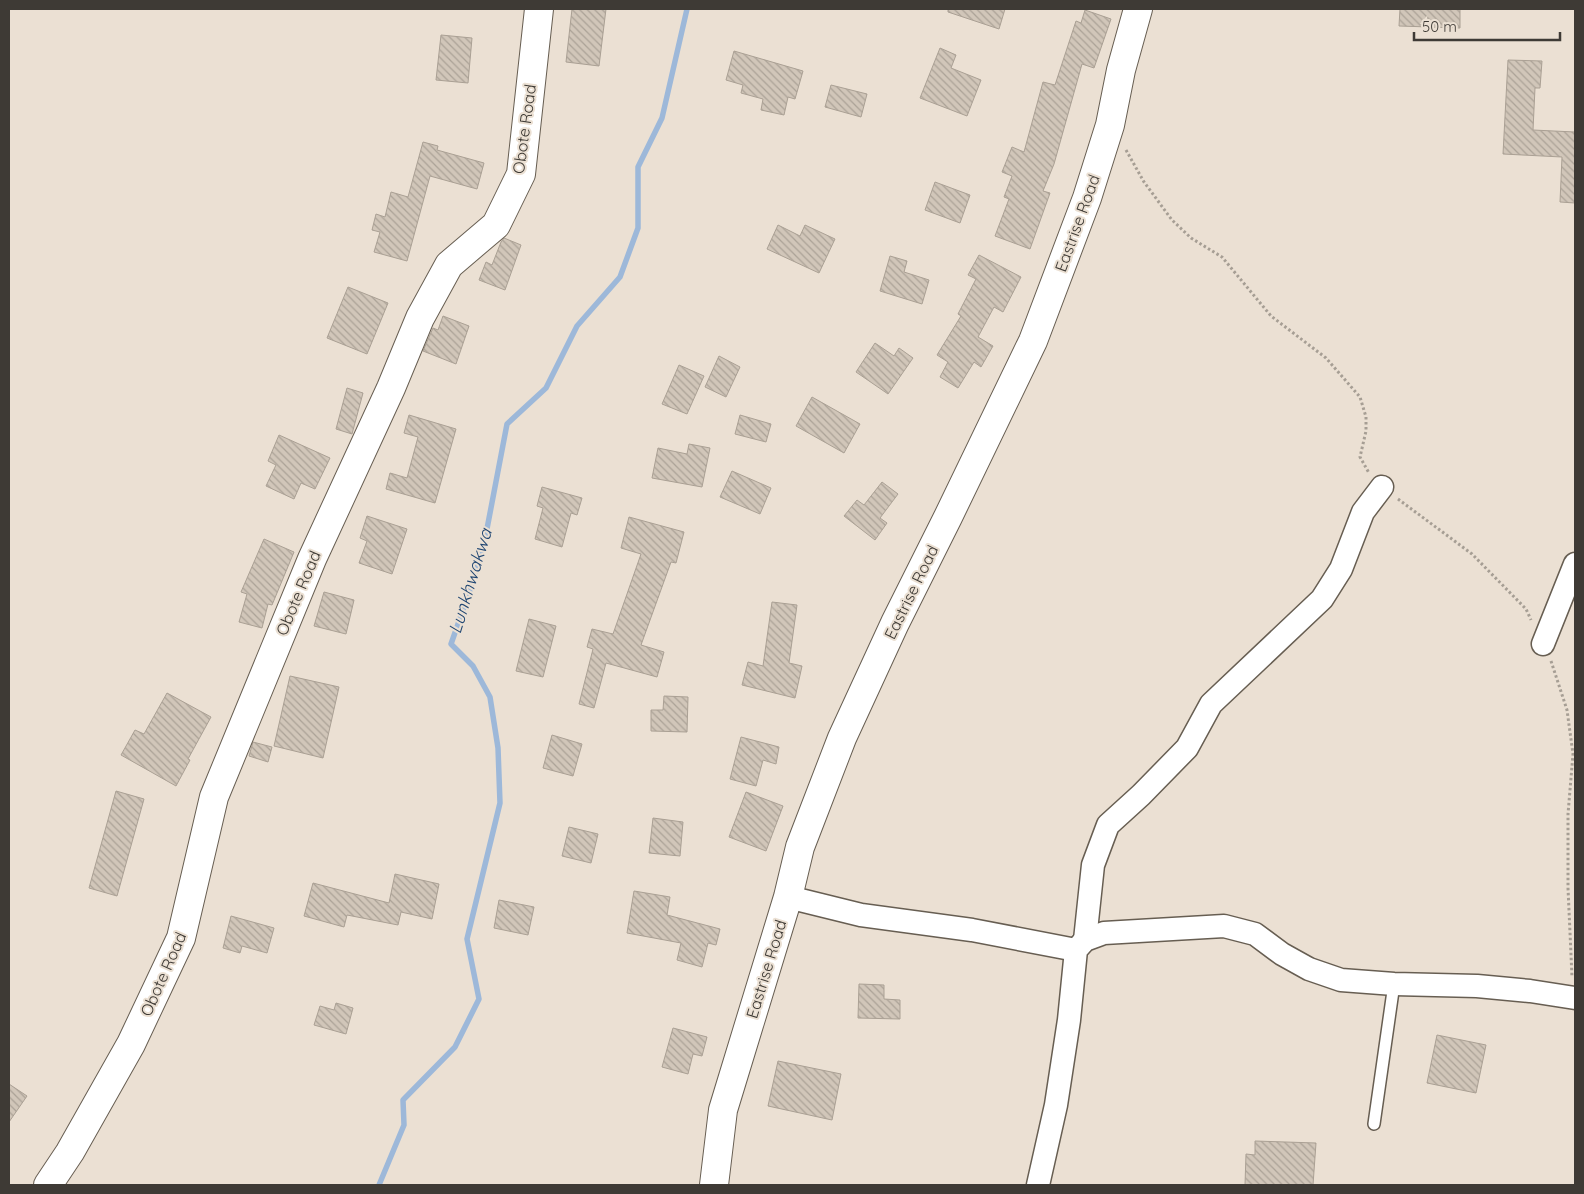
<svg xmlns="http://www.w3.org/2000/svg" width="1584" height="1194" font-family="Quicksand,sans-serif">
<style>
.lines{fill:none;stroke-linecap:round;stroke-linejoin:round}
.stream{stroke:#9db8d9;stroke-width:5.5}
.building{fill:url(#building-back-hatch);stroke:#aaa094}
.service-casing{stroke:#675e52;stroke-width:14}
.minor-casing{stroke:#675e52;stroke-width:25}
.tertiary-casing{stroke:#675e52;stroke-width:30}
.path{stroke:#a69e94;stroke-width:3;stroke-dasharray:2.5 2.5;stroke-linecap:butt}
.service{stroke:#fff;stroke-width:11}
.minor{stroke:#fff;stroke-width:22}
.tertiary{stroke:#fff;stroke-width:28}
.labels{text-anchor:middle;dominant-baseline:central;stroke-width:4;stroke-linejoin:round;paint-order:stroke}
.street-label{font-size:16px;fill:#3e3a35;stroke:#ebe0d3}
.water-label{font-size:18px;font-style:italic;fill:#204672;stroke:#ebe0d3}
</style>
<defs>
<pattern id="building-back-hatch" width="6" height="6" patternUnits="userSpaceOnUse" patternTransform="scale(1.25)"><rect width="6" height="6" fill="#d1c6b9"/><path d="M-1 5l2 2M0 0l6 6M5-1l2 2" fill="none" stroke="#aba297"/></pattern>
</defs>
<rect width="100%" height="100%" fill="#ebe0d3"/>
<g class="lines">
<path class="stream" d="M 379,1185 L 404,1125 L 403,1100 L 455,1047 L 479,999 L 467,939 L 500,803 L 498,748 L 490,697 L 473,666 L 451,644 L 470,590 L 486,534 L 507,424 L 546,388 L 577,326 L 620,277 L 638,228 L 638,167 L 662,118 L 687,9"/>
</g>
<g class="building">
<path d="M 572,9 L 606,9 L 599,66 L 566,62 Z"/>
<path d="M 948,9 L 1005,9 L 999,29 L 948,12 Z"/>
<path d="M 1400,9 L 1460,9 L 1460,28 L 1399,26 Z"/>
<path d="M 1085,10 L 1111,19 L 1094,68 L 1082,64 L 1054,164 L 1043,191 L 1050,193 L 1030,249 L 995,236 L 1009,199 L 1004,197 L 1012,176 L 1002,172 L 1012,147 L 1024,152 L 1043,82 L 1055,85 L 1076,21 L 1081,23 Z"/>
<path d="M 441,35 L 472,38 L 468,83 L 436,80 Z"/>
<path d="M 940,48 L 956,55 L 951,68 L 981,80 L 967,116 L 920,98 Z"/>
<path d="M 734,51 L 803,71 L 795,99 L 788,97 L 784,115 L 761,110 L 763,99 L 741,93 L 743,85 L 726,80 Z"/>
<path d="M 1508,60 L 1542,61 L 1540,88 L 1535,88 L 1533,130 L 1575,132 L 1575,203 L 1560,202 L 1562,157 L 1503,154 Z"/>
<path d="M 831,85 L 867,94 L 861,117 L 825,107 Z"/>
<path d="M 423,142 L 438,146 L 437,150 L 484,163 L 477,189 L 430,176 L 407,261 L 374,252 L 380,232 L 372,230 L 376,214 L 385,217 L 391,192 L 408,197 Z"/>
<path d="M 935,182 L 970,195 L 960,223 L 925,210 Z"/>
<path d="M 778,225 L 800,236 L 805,225 L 835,239 L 819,273 L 767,249 Z"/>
<path d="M 504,238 L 521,245 L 505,290 L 479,280 L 486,262 L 492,265 L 501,242 Z"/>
<path d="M 979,255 L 1021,277 L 1003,312 L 994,307 L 978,337 L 993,346 L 981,367 L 974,362 L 958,388 L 940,377 L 948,362 L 937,355 L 961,316 L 958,314 L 976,279 L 968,275 Z"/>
<path d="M 890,256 L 907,261 L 904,272 L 929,280 L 922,304 L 880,291 Z"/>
<path d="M 348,287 L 388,303 L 367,354 L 327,338 Z"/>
<path d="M 443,316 L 469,326 L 456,364 L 423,351 L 433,328 L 438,330 Z"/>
<path d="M 875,343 L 894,356 L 899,348 L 913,358 L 888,394 L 856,372 Z"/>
<path d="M 719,356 L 740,367 L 726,397 L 705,387 Z"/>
<path d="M 679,365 L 704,376 L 687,414 L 662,404 Z"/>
<path d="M 347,388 L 363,393 L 352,434 L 336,429 Z"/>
<path d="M 812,397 L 860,424 L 844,453 L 796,426 Z"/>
<path d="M 409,415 L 456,429 L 435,503 L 386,489 L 390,473 L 407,478 L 418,437 L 404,433 Z"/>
<path d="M 740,415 L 771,424 L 766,442 L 735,434 Z"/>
<path d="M 279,435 L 330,458 L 315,489 L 301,483 L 294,499 L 266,486 L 276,465 L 268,461 Z"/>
<path d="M 689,444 L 710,448 L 702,487 L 652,478 L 658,448 L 687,454 Z"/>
<path d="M 732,471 L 771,488 L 760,514 L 720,497 Z"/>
<path d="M 882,482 L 898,494 L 880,518 L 887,523 L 875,540 L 844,516 L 857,500 L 864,505 Z"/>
<path d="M 542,487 L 582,498 L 577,515 L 571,513 L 562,547 L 535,539 L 543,508 L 537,506 Z"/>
<path d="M 367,516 L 407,529 L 392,574 L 359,563 L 367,541 L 360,538 Z"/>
<path d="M 629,517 L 684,532 L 676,563 L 671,562 L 641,645 L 664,652 L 657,677 L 606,663 L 594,708 L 579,704 L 593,649 L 587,647 L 592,629 L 613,634 L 641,554 L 621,548 Z"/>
<path d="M 264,539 L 294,552 L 272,605 L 268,604 L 262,628 L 239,622 L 247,594 L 241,592 Z"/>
<path d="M 324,592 L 354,600 L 346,634 L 314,626 Z"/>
<path d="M 772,602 L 797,605 L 789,663 L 802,666 L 795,698 L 742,685 L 748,662 L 763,666 Z"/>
<path d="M 529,619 L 556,626 L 543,677 L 516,671 Z"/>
<path d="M 290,676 L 339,687 L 323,758 L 274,746 Z"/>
<path d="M 167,693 L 211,717 L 188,759 L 190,760 L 176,786 L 121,755 L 135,730 L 144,734 Z"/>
<path d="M 664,696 L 688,697 L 687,732 L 651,731 L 651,710 L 663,710 Z"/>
<path d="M 552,735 L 582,744 L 573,776 L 543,768 Z"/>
<path d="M 741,737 L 779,747 L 776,764 L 763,760 L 756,786 L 730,779 Z"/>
<path d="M 253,742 L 272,747 L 268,762 L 249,756 Z"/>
<path d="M 116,791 L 144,799 L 117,896 L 89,888 Z"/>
<path d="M 746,792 L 783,806 L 766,851 L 729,837 Z"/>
<path d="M 653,818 L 683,822 L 680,856 L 649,853 Z"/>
<path d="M 569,827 L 598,834 L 591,863 L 562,856 Z"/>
<path d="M 395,874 L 439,884 L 432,919 L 401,912 L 398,925 L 347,915 L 344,927 L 304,916 L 313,883 L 389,903 Z"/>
<path d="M 634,891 L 670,897 L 667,915 L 720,929 L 716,945 L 708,943 L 702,967 L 677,960 L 681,943 L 627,933 Z"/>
<path d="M 499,900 L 534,907 L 528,935 L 494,928 Z"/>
<path d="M 231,916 L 274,928 L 267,953 L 242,946 L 240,953 L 223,948 Z"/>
<path d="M 859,984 L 884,985 L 884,999 L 900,1000 L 900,1019 L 858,1018 Z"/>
<path d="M 336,1003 L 353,1008 L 346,1034 L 314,1025 L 320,1006 L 334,1010 Z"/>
<path d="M 673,1028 L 707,1037 L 702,1056 L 693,1054 L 688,1074 L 662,1067 Z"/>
<path d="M 1437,1035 L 1486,1045 L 1476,1093 L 1427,1083 Z"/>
<path d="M 778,1061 L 841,1074 L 832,1120 L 768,1106 Z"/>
<path d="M 9,1084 L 27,1096 L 9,1122 Z"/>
<path d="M 1255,1141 L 1316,1143 L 1313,1185 L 1245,1185 L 1246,1154 L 1255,1155 Z"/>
</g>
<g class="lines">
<g class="service-casing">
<path id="service" d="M 1374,1124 L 1394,984"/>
</g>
<g class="minor-casing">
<g id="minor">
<path d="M 1543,644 L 1575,564"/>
<path d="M 788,897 L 861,915 L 972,930 L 1076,950"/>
<path d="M 1085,940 L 1093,865 L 1108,825 L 1141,795 L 1187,748 L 1211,704 L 1322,599 L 1341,569 L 1363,512 L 1382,487"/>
<path d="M 1038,1185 L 1056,1105 L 1069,1020 L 1076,950 L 1085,940 L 1104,933 L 1224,926 L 1255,934 L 1282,954 L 1309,969 L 1341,980 L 1394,984 L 1477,986 L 1530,991 L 1575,998"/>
</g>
</g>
<g class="tertiary-casing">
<g id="tertiary">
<path d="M 48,1185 L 70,1152 L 131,1044 L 181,938 L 214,797 L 312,559 L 391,388 L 420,318 L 449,265 L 496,225 L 521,174 L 539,9"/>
<path d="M 714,1185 L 723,1110 L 788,897 L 800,847 L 842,738 L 895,623 L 948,517 L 1033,341 L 1087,198 L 1110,125 L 1121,70 L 1138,9"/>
</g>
</g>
<g class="path">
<path d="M 1126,150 L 1144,182 L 1172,220 L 1191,238 L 1222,257 L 1271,316 L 1326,358 L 1360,397 L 1366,417 L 1366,431 L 1360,457 L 1369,473"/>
<path d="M 1398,499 L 1472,554 L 1526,609 L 1531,620"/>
<path d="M 1551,661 L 1567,710 L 1573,754 L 1568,814 L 1568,888 L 1572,977"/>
</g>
<use href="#service" class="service"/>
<use href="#minor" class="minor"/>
<use href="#tertiary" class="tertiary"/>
</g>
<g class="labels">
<g class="street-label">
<text transform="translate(524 129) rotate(-82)">Obote Road</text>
<text transform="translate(1077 223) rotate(-70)">Eastrise Road</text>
<text transform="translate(911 592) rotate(-64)">Eastrise Road</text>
<text transform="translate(298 593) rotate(-67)">Obote Road</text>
<text transform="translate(766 969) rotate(-73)">Eastrise Road</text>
<text transform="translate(163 974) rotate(-66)">Obote Road</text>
</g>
<g class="water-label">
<text transform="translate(470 581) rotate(-73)">Lunkhwakwa</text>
</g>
</g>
<rect width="1584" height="1194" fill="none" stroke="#3e3a35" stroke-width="20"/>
<path d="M1414 32v8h146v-8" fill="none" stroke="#3e3a35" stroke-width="2.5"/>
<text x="1422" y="32" font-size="15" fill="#3e3a35" stroke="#ebe0d3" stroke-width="4" paint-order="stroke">50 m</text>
</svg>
